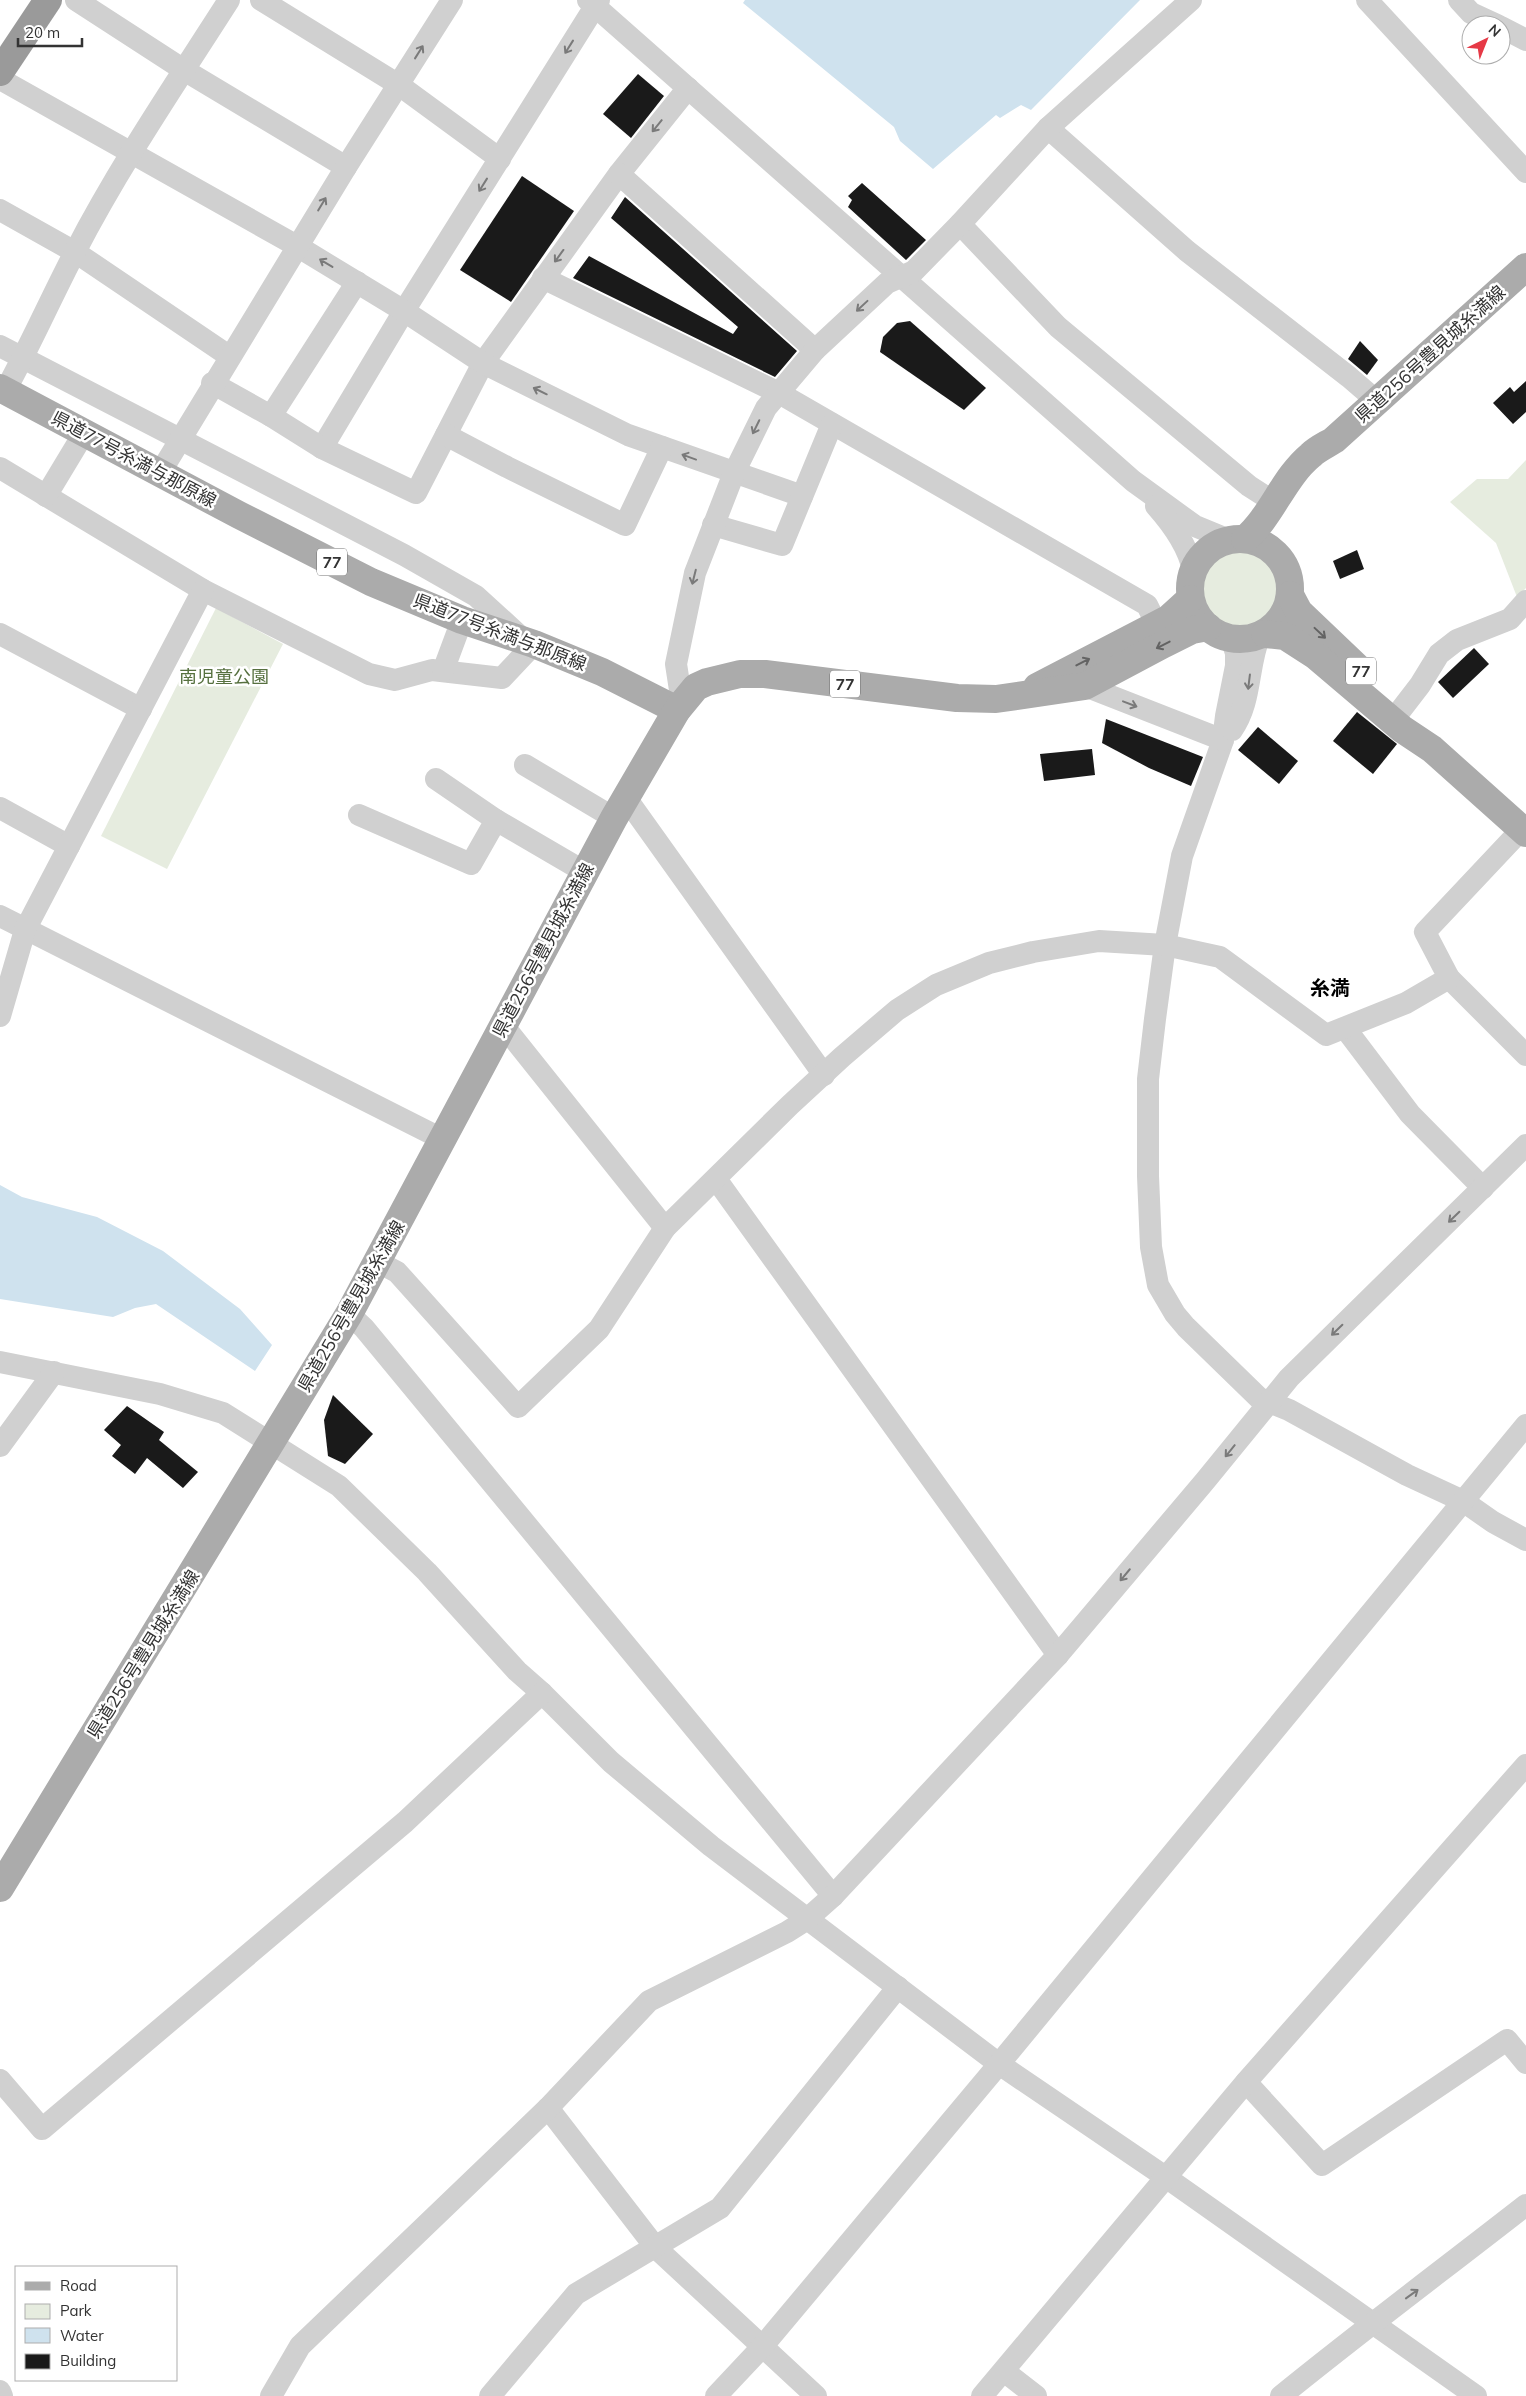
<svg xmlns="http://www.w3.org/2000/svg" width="1526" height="2396" font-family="Mulish,'Noto Sans JP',sans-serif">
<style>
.green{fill:#e6ecdf}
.water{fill:#cfe2ee}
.building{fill:#1a1a1a}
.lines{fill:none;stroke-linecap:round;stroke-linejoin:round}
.minor{stroke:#d0d0d0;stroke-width:22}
.major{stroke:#ababab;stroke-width:28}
.highway{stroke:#9a9a9a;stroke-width:28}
.oneway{stroke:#7a7a7a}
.oneway2{stroke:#636363}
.labels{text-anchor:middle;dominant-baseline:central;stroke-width:5;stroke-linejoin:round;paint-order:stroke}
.shield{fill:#fff;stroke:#707070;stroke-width:1}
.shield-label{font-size:16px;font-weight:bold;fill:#333}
.street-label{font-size:18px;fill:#333;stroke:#fff}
.park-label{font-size:18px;fill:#56703f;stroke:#fff}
.quarter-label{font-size:20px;font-weight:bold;fill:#000;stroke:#fff}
</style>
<rect width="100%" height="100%" fill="#fff"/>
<g class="green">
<path d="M 1526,460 L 1526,588 L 1517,597 L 1496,543 L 1450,502 L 1477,479 L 1508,479 Z"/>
<circle cx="1240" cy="588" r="41"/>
<path d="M 216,608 L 283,644 L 167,869 L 101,836 Z"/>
</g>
<g class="water">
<path d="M 745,0 L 1140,0 L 1031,110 L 1021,105 L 1000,118 L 996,115 L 933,169 L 900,141 L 894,127 L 743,3 Z"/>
<path d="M 0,1185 L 22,1197 L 97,1217 L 163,1251 L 240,1309 L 272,1345 L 255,1371 L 156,1304 L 135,1308 L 113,1317 L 0,1299 Z"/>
</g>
<g class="building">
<path d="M 638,74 L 664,96 L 631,138 L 603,114 Z"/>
<path d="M 522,176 L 574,211 L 511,302 L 460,270 Z"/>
<path d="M 862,183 L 926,240 L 906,260 L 848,207 L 852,200 L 848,196 Z"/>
<path d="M 625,197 L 797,351 L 775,377 L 573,278 L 589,256 L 733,334 L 738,327 L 611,218 Z"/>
<path d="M 910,321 L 986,388 L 964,410 L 880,352 L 883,337 L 897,323 Z"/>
<path d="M 1360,341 L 1378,360 L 1367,375 L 1348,359 Z"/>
<path d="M 1526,381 L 1526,412 L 1513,424 L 1493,403 L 1510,387 L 1514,392 Z"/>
<path d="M 1357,550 L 1364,569 L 1340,579 L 1333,561 Z"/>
<path d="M 1474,648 L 1489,664 L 1453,698 L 1438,682 Z"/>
<path d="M 1357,712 L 1397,744 L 1373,774 L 1333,741 Z"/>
<path d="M 1106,719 L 1203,757 L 1191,786 L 1149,768 L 1102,743 Z"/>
<path d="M 1258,727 L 1298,761 L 1279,784 L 1238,750 Z"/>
<path d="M 1092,749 L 1095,775 L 1044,781 L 1040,754 Z"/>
<path d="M 333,1395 L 373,1434 L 345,1464 L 328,1456 L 324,1420 Z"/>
<path d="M 127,1406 L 164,1432 L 159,1440 L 198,1472 L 183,1488 L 147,1458 L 135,1474 L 112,1456 L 121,1445 L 104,1430 Z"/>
</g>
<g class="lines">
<g class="minor">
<path d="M 76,0 L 184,70 L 346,167"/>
<path d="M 261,0 L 399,85 L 500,159"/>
<path d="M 588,0 L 1133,481 L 1195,526 L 1229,540"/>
<path d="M 599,0 L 404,311 L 322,448 L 416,493 L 483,363 L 619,174 L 688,88"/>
<path d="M 1367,0 L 1526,172"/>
<path d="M 1459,0 L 1471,13 L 1497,25"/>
<path d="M 1501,27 L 1526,40"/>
<path d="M 0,79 L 297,246 L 404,311 L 483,363 L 628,435 L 802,496"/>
<path d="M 1048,128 L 1187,251 L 1349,377 L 1378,402"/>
<path d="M 619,174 L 815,350"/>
<path d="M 0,210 L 75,252 L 229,356"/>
<path d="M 960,224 L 1058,327 L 1249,486 L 1274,502"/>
<path d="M 543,278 L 779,393 L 1147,605 L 1157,625"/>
<path d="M 0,346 L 404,555 L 476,596 L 523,639"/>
<path d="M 212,383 L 271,416"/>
<path d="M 5,391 C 30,346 51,298 75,252 C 120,165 176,83 229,0"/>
<path d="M 446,435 L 507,467 L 625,525 L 662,447"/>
<path d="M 322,448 L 271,416 L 357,282"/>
<path d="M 0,468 L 203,590 L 369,674 L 395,680 L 432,670 L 502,678 L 534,644"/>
<path d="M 160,473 L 346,167 L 452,0"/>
<path d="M 46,496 L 84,433"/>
<path d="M 1156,506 C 1172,524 1188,546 1193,570"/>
<path d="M 713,525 L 782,545 L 832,424"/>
<path d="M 0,634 L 141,709"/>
<path d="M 1231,638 L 1236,653 L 1236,666 L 1226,716 L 1223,740 L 1182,856 L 1165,945 L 1155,1019 L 1148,1079 L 1148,1176 L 1151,1247 L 1158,1285 L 1175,1314 L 1186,1327 L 1259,1398 L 1289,1410 L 1407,1475 L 1463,1501 L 1493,1522 L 1526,1540"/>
<path d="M 443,671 L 462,620"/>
<path d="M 1085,686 L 1223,740"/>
<path d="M 682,703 L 676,664 L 695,573 L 734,473 L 766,408 L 815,350 L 887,283 L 914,271 L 960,224 L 1048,128 L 1191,0"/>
<path d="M 1400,711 L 1420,685 L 1439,654 L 1457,640 L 1510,619 L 1526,601"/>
<path d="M 1232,730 C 1252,702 1247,666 1260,635"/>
<path d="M 525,765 L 614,818"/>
<path d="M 436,779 L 496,820 L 585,872"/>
<path d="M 626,798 L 824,1075"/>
<path d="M 0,808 L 69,846"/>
<path d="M 359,815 L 471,864 L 496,820"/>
<path d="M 0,916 L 444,1140"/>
<path d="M 1449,978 L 1526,1055"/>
<path d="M 0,1016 L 25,930 L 203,590"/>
<path d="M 503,1025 L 665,1228"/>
<path d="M 1345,1028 L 1410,1114 L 1483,1188"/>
<path d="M 716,1179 L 1058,1655"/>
<path d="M 378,1262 L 397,1272 L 518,1407 L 599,1329 L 665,1228 L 790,1105 L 842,1057 L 897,1010 L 936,985 L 989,963 L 1033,952 L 1099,941 L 1165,945 L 1220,957 L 1326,1035 L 1406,1003 L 1449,978 L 1425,932 L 1522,829"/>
<path d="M 349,1314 L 364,1328 L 833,1896"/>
<path d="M 0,1362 L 160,1394 L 223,1413 L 339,1486 L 427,1572 L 517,1671 L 542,1693 L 611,1762 L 711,1846 L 999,2064 L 1167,2178 L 1476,2396"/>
<path d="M 0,1446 L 54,1372"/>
<path d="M 0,2080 L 42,2129 L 405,1822 L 542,1693"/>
<path d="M 1246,2082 L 1322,2165 L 1507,2040 L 1526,2063"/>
<path d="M 548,2108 L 656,2248 L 816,2396"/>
<path d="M 1004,2371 L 1036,2396"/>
<path d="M 0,2391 L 2,2396"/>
<path d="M 271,2396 L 300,2346 L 548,2108 L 649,2001 L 787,1932 L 806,1920 L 833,1896 L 1058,1655 L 1205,1481 L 1289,1378 L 1526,1145"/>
<path d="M 490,2396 L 576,2294 L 720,2208 L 898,1987"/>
<path d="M 716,2396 L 762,2347 L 999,2064 L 1526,1425"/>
<path d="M 982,2396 L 1246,2082 L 1526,1765"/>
<path d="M 1281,2396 C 1361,2331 1444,2269 1526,2205"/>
</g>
<g class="major">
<path d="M 0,388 L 239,515 L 371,582 L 462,620 L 534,644 L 602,672 L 677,710"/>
<circle cx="1240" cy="589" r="50"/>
<path d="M 1245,539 C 1272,516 1283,478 1311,455 C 1317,449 1326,445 1334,440 L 1526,267"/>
<path d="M 1290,595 L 1299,612 L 1362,672"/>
<path d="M 1265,634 L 1285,636 L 1316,656 L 1402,729 L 1432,749 L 1526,833"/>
<path d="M 1037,687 L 1168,619 L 1190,599"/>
<path d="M 0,1888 L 349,1314 L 614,818 L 677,710 L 696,687 L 707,682 L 740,674 L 765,674 L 957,698 L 996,699 L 1085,686 L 1164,644 L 1192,630 L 1208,627"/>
</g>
<path class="highway" d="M 0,72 L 48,0"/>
</g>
<defs><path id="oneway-shaft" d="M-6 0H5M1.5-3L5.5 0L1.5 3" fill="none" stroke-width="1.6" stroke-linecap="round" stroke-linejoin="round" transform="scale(1.25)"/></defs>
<g class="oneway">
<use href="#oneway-shaft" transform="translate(569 47) rotate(122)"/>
<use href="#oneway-shaft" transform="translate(419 52) rotate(-58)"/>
<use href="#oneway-shaft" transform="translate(657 126) rotate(129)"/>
<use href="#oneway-shaft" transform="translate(483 185) rotate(122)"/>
<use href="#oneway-shaft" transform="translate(322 204) rotate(-59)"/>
<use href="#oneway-shaft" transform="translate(559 256) rotate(126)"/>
<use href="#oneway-shaft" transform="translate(326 263) rotate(-149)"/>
<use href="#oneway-shaft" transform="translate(862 306) rotate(137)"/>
<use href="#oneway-shaft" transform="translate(540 391) rotate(-154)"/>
<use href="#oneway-shaft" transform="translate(756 427) rotate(116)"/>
<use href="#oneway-shaft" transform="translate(689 457) rotate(-160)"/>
<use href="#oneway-shaft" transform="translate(694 577) rotate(104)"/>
<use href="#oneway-shaft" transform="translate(1249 682) rotate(97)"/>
<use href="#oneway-shaft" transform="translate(1130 704) rotate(21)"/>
<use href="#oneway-shaft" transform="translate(1454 1217) rotate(136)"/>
<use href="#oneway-shaft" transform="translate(1337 1330) rotate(136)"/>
<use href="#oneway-shaft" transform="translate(1230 1451) rotate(129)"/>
<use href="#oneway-shaft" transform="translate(1125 1575) rotate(130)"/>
<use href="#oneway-shaft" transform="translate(1412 2294) rotate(-36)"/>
</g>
<g class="oneway2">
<use href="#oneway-shaft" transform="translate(1320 633) rotate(43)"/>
<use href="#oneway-shaft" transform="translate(1163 645) rotate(153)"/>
<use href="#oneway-shaft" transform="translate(1083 662) rotate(-27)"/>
</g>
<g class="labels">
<g class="shield">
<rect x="317" y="548.5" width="30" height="27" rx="4"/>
<rect x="1346" y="657.5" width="30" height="27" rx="4"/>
<rect x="830" y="670.5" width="30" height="27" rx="4"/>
</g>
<g class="shield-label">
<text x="332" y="562">77</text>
<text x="1361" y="671">77</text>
<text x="845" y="684">77</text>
</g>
<g class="street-label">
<text transform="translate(1430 354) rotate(-42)">県道256号豊見城糸満線</text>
<text transform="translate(134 459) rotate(28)">県道77号糸満与那原線</text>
<text transform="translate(500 632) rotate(21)">県道77号糸満与那原線</text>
<text transform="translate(543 950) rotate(-62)">県道256号豊見城糸満線</text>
<text transform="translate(351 1306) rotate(-60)">県道256号豊見城糸満線</text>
<text transform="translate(143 1654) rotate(-58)">県道256号豊見城糸満線</text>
</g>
<g class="park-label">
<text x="224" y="676">南児童公園</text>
</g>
<g class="quarter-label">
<text x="1330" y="987">糸満</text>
</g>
</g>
<rect x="15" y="2266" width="162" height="115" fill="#ffffff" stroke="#adadad"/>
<rect x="25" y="2282" width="25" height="8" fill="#ababab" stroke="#adadad"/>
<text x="60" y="2291" font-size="15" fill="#333333">Road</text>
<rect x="25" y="2304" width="25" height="15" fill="#e6ecdf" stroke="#adadad"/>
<text x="60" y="2316" font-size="15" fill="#333333">Park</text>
<rect x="25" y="2328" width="25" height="15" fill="#cfe2ee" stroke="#adadad"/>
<text x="60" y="2341" font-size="15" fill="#333333">Water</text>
<rect x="25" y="2354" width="25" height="15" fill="#1a1a1a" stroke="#adadad"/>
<text x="60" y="2366" font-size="15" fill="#333333">Building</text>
<g transform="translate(1486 40) rotate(43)"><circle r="24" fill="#ffffff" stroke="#adadad"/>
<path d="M0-4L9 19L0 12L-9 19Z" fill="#e63946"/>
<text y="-8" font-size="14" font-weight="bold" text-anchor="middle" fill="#333333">N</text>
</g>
<path d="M18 38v8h64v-8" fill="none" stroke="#333333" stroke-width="2.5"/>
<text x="25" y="38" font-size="15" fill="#333333" stroke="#ffffff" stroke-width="4" paint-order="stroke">20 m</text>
</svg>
